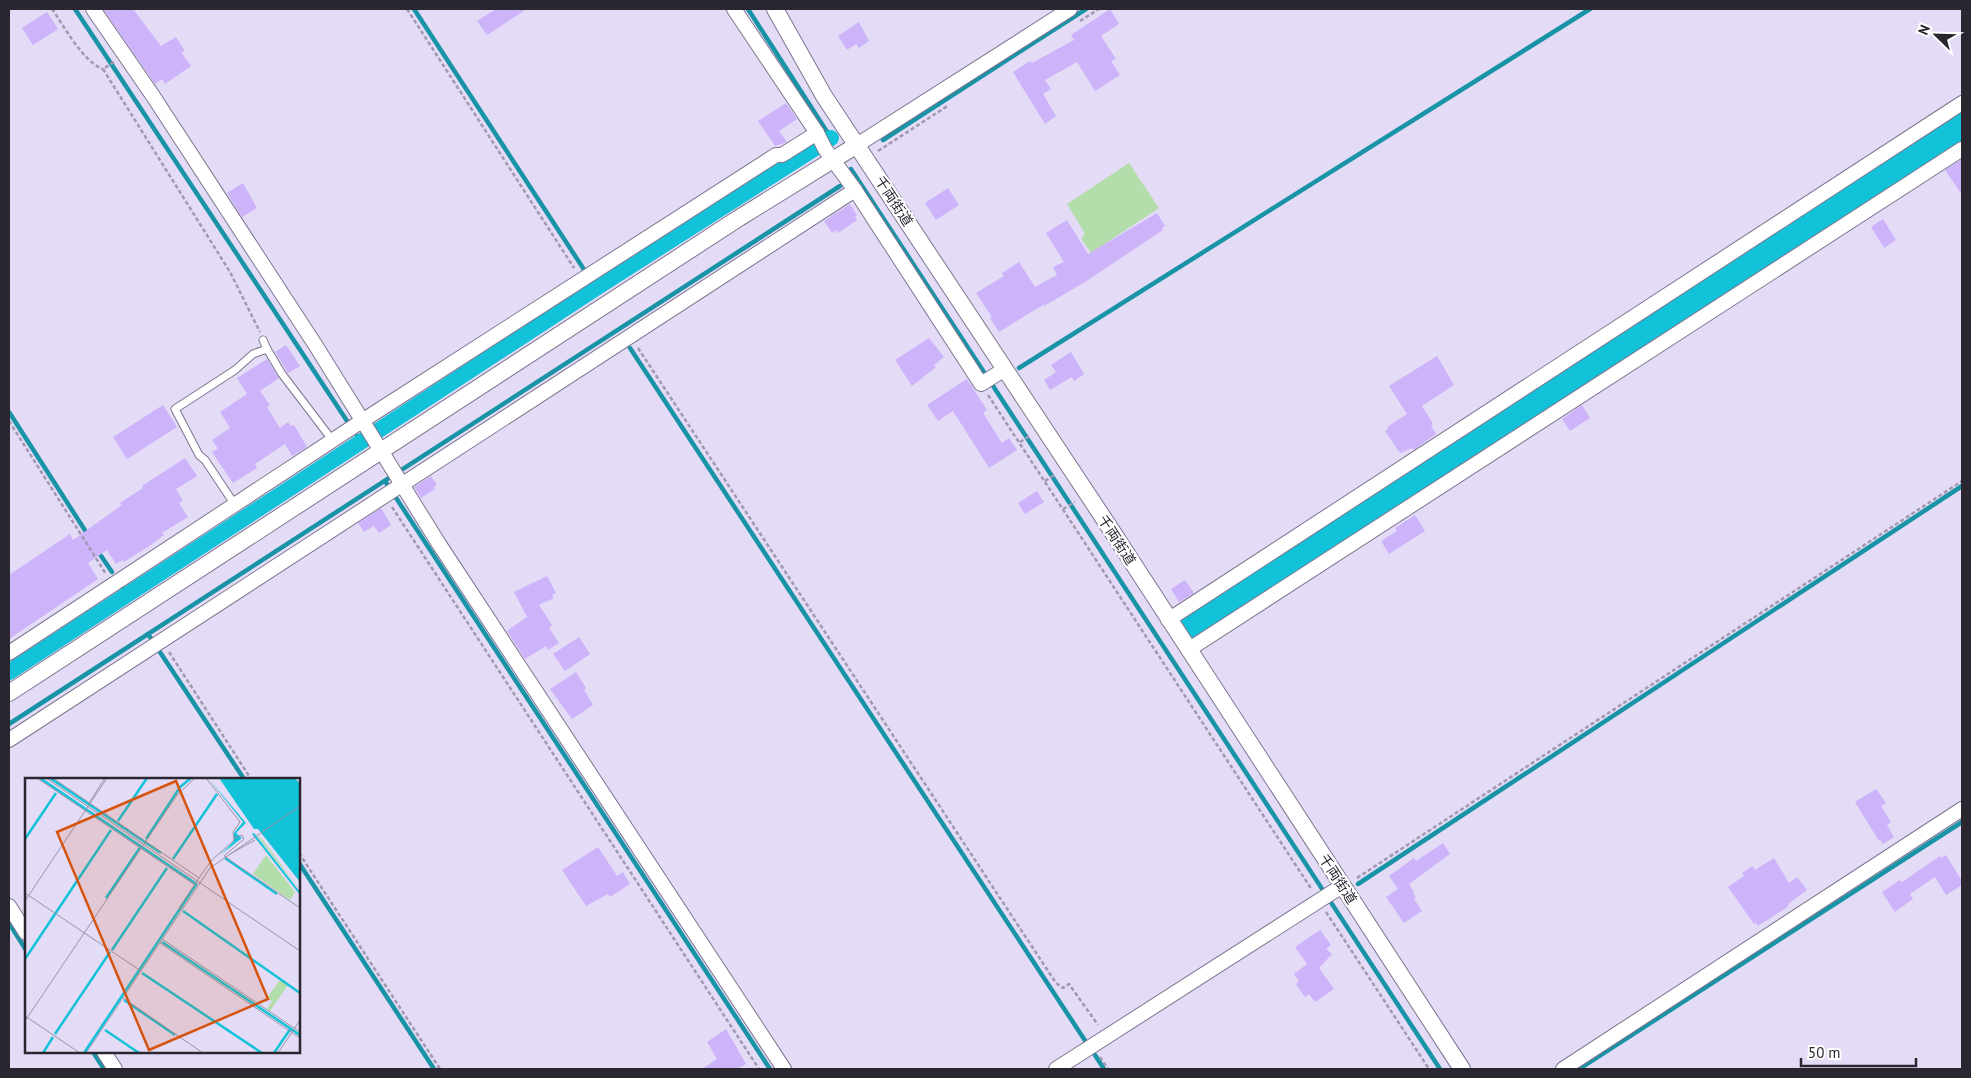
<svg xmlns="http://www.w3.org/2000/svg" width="1971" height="1078" font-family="'PT Sans','Noto Sans JP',sans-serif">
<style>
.green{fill:#b3ddaa}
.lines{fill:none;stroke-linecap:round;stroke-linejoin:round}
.stream{stroke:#1993a6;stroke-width:4.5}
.canal{stroke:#12c2d8;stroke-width:16}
.river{stroke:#12c2d8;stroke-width:28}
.building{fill:#cdb3fa}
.service-casing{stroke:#7d758e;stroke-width:9}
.minor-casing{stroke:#7d758e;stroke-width:16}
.tertiary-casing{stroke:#7d758e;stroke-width:18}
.path{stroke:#a099af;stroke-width:2.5;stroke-dasharray:4 2.5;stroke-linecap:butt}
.service{stroke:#fff;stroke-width:7}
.minor{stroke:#fff;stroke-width:14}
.tertiary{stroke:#fff;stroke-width:16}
.labels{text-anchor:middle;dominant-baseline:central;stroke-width:4.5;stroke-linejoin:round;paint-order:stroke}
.street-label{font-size:14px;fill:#292630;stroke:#fff}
.inset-river{fill:none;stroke:#12c2d8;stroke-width:2.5}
.inset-road{fill:none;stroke:#9993a7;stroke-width:1}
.view{fill:#d55410;fill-opacity:0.15;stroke:#d55410;stroke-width:2.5}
.inset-edge{fill:none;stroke:#292630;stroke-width:2.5}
</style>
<rect width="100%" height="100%" fill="#e4dbf7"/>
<path class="green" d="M 1129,163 L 1159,208 L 1091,253 L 1081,238 L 1084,236 L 1084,232 L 1067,204 Z"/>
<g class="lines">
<g class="stream">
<path d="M 75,9 L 349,424"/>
<path d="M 414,9 L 585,271"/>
<path d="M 748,9 L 831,138"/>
<path d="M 883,140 L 1086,9"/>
<path d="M 851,169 L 1440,1069"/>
<path d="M 593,283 L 596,288"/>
<path d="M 630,348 L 1086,1042"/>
<path d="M 1019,368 L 1590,9"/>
<path d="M 9,412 L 88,535"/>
<path d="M 357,436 L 361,443"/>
<path d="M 385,481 L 770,1069"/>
<path d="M 97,550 L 112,572"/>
<path d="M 123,589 L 126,595"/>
<path d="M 148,634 L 244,779"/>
<path d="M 9,724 L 840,186"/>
<path d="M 299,863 L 434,1069"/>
<path d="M 1358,884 L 1962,486"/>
<path d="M 9,923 L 26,950"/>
<path d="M 93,1052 L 104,1069"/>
<path d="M 1095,1055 L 1104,1069"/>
<path d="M 1579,1069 L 1962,822"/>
</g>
<path class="canal" d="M 9,672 L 596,288 L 831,138"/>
<path class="river" d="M 1191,628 L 1962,127"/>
</g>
<g class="building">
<path d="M 103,9 L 133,9 L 161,46 L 176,37 L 185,51 L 181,52 L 191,66 L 165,84 L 162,79 L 155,84 Z"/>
<path d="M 496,9 L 527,9 L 487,35 L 477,21 Z"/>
<path d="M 1110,9 L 1119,24 L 1101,36 L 1116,59 L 1111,61 L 1120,75 L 1095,91 L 1077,62 L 1045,80 L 1051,89 L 1043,94 L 1056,116 L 1045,124 L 1013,72 L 1030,61 L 1032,63 L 1074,40 L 1071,35 Z"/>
<path d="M 47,12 L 58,29 L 33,45 L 22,28 Z"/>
<path d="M 859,22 L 869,41 L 859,48 L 856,44 L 847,50 L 838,36 Z"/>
<path d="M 786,103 L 797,119 L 779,131 L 787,142 L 775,146 L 758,121 Z"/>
<path d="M 1962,159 L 1962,195 L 1945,170 Z"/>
<path d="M 243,183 L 257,208 L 242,217 L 227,193 Z"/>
<path d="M 948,188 L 959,205 L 936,220 L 925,203 Z"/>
<path d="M 850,204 L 857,215 L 855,217 L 857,220 L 838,233 L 836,230 L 832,233 L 824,221 Z"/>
<path d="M 1157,213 L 1165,226 L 1162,228 L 1163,230 L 1085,282 L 1044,306 L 1043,305 L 999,332 L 990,318 L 992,317 L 976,293 L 1004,276 L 1002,273 L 1019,262 L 1035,287 L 1057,275 L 1053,267 L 1064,262 L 1046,233 L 1067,220 L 1088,254 Z"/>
<path d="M 1883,219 L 1896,240 L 1884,248 L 1871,227 Z"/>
<path d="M 929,338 L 944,357 L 934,365 L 936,367 L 912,386 L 895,360 Z"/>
<path d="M 286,345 L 300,366 L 288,373 L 275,352 Z"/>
<path d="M 1071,352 L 1084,374 L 1074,381 L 1072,377 L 1050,390 L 1044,380 L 1056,372 L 1051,365 Z"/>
<path d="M 1437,356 L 1454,385 L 1422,406 L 1433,424 L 1431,426 L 1436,434 L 1414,450 L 1412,448 L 1400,453 L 1385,431 L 1388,429 L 1387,427 L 1407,414 L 1389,386 Z"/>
<path d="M 267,359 L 279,378 L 260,391 L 270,405 L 267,407 L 280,428 L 288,422 L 291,426 L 294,425 L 307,447 L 292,456 L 285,444 L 255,464 L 257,468 L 233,483 L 212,452 L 218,449 L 212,440 L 230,428 L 220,412 L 247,394 L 237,378 Z"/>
<path d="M 967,379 L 987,410 L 983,413 L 1002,443 L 1009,438 L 1017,450 L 989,468 L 953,411 L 938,421 L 927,405 Z"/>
<path d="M 163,405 L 177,427 L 127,459 L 113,437 Z"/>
<path d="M 1582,405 L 1590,418 L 1570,431 L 1562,419 Z"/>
<path d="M 185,458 L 197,476 L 176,489 L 183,501 L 179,503 L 188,517 L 162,533 L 164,535 L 152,544 L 124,562 L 123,560 L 116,564 L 107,550 L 88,563 L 98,579 L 9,639 L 9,575 L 70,534 L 73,540 L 122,505 L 120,503 L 143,488 L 142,486 Z"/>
<path d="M 431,476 L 437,485 L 434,487 L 435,489 L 421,498 L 414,487 Z"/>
<path d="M 1037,491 L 1044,502 L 1025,514 L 1018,503 Z"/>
<path d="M 381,508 L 391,525 L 379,533 L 374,526 L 364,532 L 358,523 Z"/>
<path d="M 1415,515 L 1425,531 L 1389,554 L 1381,541 L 1397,531 L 1395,528 Z"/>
<path d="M 547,576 L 556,593 L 552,595 L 554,598 L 539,605 L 552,625 L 549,628 L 559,643 L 548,650 L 546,646 L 525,659 L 507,631 L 527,617 L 514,592 Z"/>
<path d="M 1185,580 L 1194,593 L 1179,602 L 1171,589 Z"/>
<path d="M 579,637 L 590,654 L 565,671 L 553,654 Z"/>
<path d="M 576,672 L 586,688 L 584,690 L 593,705 L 572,719 L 550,689 Z"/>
<path d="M 1876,789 L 1886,803 L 1881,806 L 1891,822 L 1887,825 L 1894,837 L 1883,844 L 1880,840 L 1879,841 L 1855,802 Z"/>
<path d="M 1443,843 L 1450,854 L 1409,884 L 1414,892 L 1413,893 L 1416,898 L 1414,899 L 1422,911 L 1404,923 L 1386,897 L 1398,889 L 1389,876 L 1414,858 L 1416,861 Z"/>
<path d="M 598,847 L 617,876 L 623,872 L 630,884 L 610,897 L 608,894 L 586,906 L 562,870 Z"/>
<path d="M 1946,855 L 1962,881 L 1962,885 L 1946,895 L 1935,877 L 1910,894 L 1913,899 L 1895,912 L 1882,892 L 1900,880 L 1902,882 L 1940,856 L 1941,858 Z"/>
<path d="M 1774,858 L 1789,883 L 1797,877 L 1807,890 L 1788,904 L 1789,906 L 1758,926 L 1756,923 L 1754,924 L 1728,887 L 1744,876 L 1742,873 L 1753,866 L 1755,870 Z"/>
<path d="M 1320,930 L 1331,945 L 1326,949 L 1332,954 L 1319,968 L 1334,989 L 1315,1002 L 1309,994 L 1305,997 L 1296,984 L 1299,981 L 1294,974 L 1307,964 L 1295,947 Z"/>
<path d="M 726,1029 L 746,1064 L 737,1069 L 702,1069 L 717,1059 L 707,1042 Z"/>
</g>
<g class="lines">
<g class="service-casing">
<g id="service">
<path d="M 267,349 L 282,374 L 333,441"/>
<path d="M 235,505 L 205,460 L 199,455 L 175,409 L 235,370 L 253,354 L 267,349 L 263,340"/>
</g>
</g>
<g class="minor-casing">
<g id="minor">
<path d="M 93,9 L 153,96 L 316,346 L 439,544 L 784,1069"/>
<path d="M 734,9 L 817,133"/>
<path d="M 857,145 L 1070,9"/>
<path d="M 1168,620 L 1962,103"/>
<path d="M 1188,650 L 1962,149"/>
<path d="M 9,653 L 362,421 L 776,155 L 782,155 L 817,133 L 825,149 L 855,190 L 981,384 L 1005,369"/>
<path d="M 9,740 L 855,190"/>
<path d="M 9,906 L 26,933"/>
<path d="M 104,1052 L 115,1069"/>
<path d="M 1056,1069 L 1342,886"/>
<path d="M 1563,1069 L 1962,809"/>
</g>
</g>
<g class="tertiary-casing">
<g id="tertiary">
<path d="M 775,9 L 824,96 L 1110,528 L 1462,1069"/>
<path d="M 9,693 L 739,218 L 857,145"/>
</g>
</g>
<g class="path">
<path d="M 52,9 C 64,26 83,62 103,69"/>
<path d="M 407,9 L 574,268"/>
<path d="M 1080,21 L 1099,9"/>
<path d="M 114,62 L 103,69 L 230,272 L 260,332"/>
<path d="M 878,151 L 949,105"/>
<path d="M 638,348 L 1056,983 L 1063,988 L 1069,984 L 1098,1025"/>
<path d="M 988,395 L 1312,890"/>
<path d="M 9,421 L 106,574"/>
<path d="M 1020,442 L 1031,435"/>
<path d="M 1045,481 L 1056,474"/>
<path d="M 392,507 L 759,1069"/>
<path d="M 1063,509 L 1075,502"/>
<path d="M 169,652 L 251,779"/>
<path d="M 299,853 L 440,1069"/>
<path d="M 1357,878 L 1962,481"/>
<path d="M 1326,912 L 1429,1069"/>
<path d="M 1100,1057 L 1108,1069"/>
</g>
<use href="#service" class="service"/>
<use href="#minor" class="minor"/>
<use href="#tertiary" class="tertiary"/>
</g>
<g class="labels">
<g class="street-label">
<text transform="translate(894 201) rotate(57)">千両街道</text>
<text transform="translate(1117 540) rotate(57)">千両街道</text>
<text transform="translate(1338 879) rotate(57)">千両街道</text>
</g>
</g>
<g transform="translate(25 778)">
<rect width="275" height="275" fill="#e4dbf7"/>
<path d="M 232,58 L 237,61 L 275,112 L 262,96 ZM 241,77 L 270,114 L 265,122 L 228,96 ZM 255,202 L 263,207 L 245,233 L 242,231 L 247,223 L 242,220 Z" fill="#b3ddaa"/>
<path d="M 183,0 L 221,45 L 211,55 L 217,60 L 195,77 L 209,63 L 209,55 L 218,44 ZM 194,0 L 270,0 L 275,6 L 275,104 L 233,51 L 229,51 ZM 229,55 L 275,114 L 275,117 L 227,56 Z" fill="#12c2d8"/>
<path class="inset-river" d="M 15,0 L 170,105M 25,0 L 136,75M 93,43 L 122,0M 0,61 L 31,15M 121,61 L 155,9 L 166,0M 200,80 L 252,116M 148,81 L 192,16M 81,120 L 116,68M 158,133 L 275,215M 137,164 L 275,257M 87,172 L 142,90M 0,181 L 86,52M 117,195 L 237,275M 99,222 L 150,257M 80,252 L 114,275M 30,256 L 85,174M 18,275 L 28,259M 59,275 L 172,105M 249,275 L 266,250"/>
<path class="inset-road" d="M 12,0 L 170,107M 21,0 L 275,173M 28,0 L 174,100 L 154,130 L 157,131M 64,25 L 80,0M 209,60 L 217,57 L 219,61 L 199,78 L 275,130M 205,76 L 230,62M 174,100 L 186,83 L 209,62 L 208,54 L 215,44 L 181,0M 0,115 L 116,193M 0,123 L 82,0M 137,161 L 275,254M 135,165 L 275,260M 98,220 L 178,275M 0,238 L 55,275M 0,243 L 152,17 L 170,0M 61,275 L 185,90 L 275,28M 253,275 L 275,242"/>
<path class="view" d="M 151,3 L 243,221 L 124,272 L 32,54 Z"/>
<rect width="275" height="275" class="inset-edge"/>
</g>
<rect width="1971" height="1078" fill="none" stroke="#292630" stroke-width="20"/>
<g transform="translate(1936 35) rotate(293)" stroke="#ffffff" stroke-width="4" paint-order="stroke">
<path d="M0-4L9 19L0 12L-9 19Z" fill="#292630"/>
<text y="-8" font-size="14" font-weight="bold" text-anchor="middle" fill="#292630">N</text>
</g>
<path d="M1801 1058v8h115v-8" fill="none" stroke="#292630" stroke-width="2.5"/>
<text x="1808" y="1058" font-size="15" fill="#292630" stroke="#ffffff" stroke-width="4" paint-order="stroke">50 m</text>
</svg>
